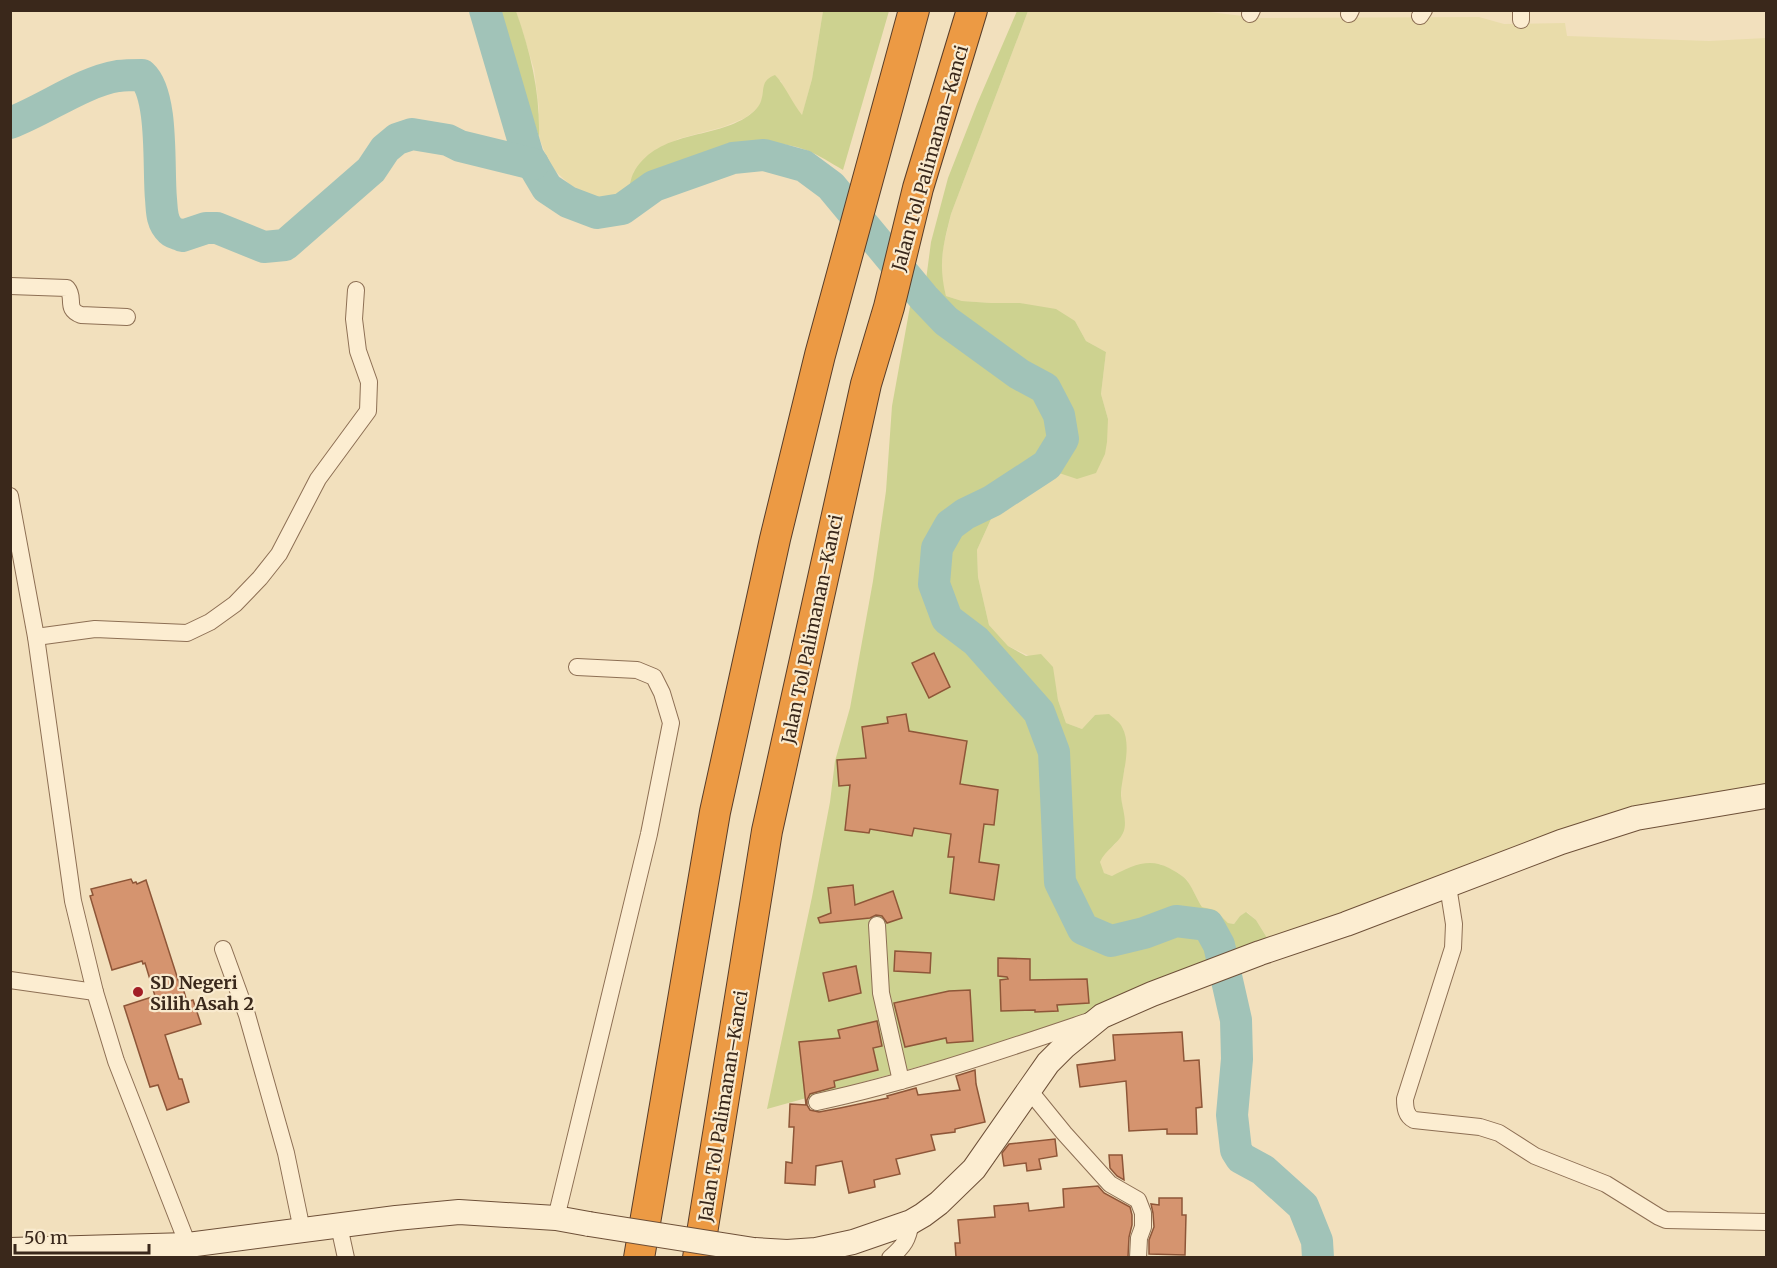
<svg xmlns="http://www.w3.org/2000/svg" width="1777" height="1268" font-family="Merriweather,serif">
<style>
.farmland{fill:#e9dcaa}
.green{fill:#cdd290}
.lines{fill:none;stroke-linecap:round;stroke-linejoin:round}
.river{stroke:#a1c3b8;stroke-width:32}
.building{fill:#d5946f;stroke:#8e5638;stroke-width:1.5}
.street-casing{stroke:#8d6f54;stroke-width:18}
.secondary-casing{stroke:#6e5038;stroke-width:26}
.highway-casing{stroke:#593d29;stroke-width:32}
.street{stroke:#fcedd1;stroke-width:16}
.secondary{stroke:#fcedd1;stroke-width:24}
.highway{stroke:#ec9a44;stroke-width:30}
.secondary-bridge-casing{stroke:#6e5038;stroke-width:26;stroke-linecap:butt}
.secondary-bridge{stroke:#fcedd1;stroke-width:24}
.poi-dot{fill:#a21e25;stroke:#f9eace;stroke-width:2}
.labels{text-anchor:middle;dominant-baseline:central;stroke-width:4.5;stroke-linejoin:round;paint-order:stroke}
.street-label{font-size:18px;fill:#3a281b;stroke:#f9eace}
.poi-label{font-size:18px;font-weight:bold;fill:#3a281b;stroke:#f9eace;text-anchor:start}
</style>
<rect width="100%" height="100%" fill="#f2e0bd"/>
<g class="farmland">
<path d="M 1193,10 L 1259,18 L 1479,17 L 1504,24 L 1565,23 L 1567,36 L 1709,41 L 1766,38 L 1766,789 L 1272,946 L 1256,920 L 1247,912 L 1240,916 L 1234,924 L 1228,923 L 1215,910 L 1202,907 L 1187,880 L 1178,873 L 1160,864 L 1112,876 L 1104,873 L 1099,862 L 1103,854 L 1115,844 L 1125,824 L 1121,798 L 1122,780 L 1125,768 L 1095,715 L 1082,729 L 1066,723 L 1058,700 L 1052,667 L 1008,646 L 989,625 L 978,577 L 977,550 L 996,508 L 1053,471 L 1064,474 L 1108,419 L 1101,394 L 1106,352 L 1086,341 L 1075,321 L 1020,303 L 991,303 L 962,301 L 946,296 L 941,275 L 943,248 L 951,214 L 1028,11 Z"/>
<path d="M 516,11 L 823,11 L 812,79 L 802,116 L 783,89 L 781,81 L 764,85 L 762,100 L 758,108 L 745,118 L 723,127 L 678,139 L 634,171 L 628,192 L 601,199 L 581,195 L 550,166 L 539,137 L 539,109 L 534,69 Z"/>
</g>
<g class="green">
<path d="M 496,11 L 516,11 C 531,54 540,92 539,137 Z"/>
<path d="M 823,11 L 889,11 L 843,170 C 831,163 819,155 806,150 C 751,129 675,163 628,192 C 630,185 631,176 635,170 C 660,131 710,139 745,118 C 751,114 759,108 761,101 C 765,89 760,81 775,75 C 784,84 793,104 802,115 L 812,79 Z"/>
<path d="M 1017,11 L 1028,11 L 951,214 C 943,246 938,264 946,296 L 962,301 L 991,303 L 1020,303 L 1056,309 L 1075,321 L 1086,341 L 1106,352 L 1101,394 L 1108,419 L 1107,442 L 1105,454 L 1096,473 L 1077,479 L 1053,471 L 1071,441 L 1067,413 L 1051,382 L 1024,367 L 951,315 L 930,293 L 926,280 L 931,242 L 948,178 L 977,104 Z"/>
<path d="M 911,301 L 918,304 L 940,327 L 1015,380 L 1039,394 L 1051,418 L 1054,438 L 1041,459 L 988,494 L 961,507 L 944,520 L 929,546 L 926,585 L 941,624 L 970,647 L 1032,717 L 1047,754 L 1052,884 L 1077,935 L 1110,949 L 1146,941 L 1177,929 L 1203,933 L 1212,948 L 1212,959 L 1056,1028 L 767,1109 L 812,897 L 830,802 L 835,761 L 850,708 L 873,581 L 886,491 L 892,406 Z"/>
<path d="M 996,508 L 977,550 L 978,577 L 989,625 L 1008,646 L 1026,656 L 1041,654 L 1053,667 L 1058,700 L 1066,723 L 1082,729 L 1095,715 L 1109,714 C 1113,718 1120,722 1122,727 C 1133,747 1121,776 1121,796 C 1122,808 1128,822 1123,833 C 1118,844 1105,850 1100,862 L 1104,873 L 1112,876 C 1131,866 1149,857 1169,868 C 1176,872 1184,876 1188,882 C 1193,889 1197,899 1202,907 L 1215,910 L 1228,923 L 1234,924 L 1240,916 L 1246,912 L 1256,920 L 1272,946 L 1232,951 L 1213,918 L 1175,913 L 1142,925 L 1111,932 L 1089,923 L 1068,880 L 1062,750 L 1046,708 L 981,635 L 954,614 L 942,583 L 945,551 L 956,531 L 969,521 Z"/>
</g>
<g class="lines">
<g class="river">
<path d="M 485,10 L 528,156 L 547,188 L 568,202 L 597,213 L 622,209 L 654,186 L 733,158 L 764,155 L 804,166 L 831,186 L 924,298 L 946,321 L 1019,374 L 1045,388 L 1059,415 L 1063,439 L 1047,465 L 992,501 L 965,514 L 950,525 L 937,548 L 934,584 L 947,619 L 976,641 L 1039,712 L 1054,752 L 1060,882 L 1083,929 L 1111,941 L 1144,933 L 1176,921 L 1208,925 L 1219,945 L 1236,1020 L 1237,1059 L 1232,1115 L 1236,1150 L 1241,1158 L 1263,1170 L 1303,1206 L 1317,1241 L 1318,1258"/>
<path d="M 10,123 C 45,110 82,82 118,76 C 126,75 134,75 142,75 C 164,95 158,169 161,199 C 162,209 161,222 170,230 C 172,233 179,234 182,236 L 206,228 L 217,228 L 264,247 L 285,245 L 371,170 L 385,149 L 397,139 L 412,134 L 448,140 L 460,146 L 533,164"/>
</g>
</g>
<g class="building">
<path d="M 934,653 L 950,687 L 929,698 L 912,663 Z"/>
<path d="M 906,714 L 909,731 L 967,741 L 960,784 L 998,790 L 994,825 L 984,824 L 979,862 L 999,865 L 994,900 L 950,893 L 954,857 L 948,857 L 951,834 L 914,828 L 912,836 L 870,829 L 869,833 L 845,830 L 850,785 L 839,786 L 837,760 L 866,758 L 862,727 L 888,723 L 887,717 Z"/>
<path d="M 131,879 L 133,883 L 136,882 L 137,884 L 146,880 L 181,989 L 183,988 L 187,1002 L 193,1000 L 201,1024 L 165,1035 L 179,1079 L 182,1079 L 189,1102 L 167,1110 L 158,1085 L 150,1087 L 124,1006 L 155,996 L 145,963 L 143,964 L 142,961 L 112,970 L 90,896 L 93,895 L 91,889 Z"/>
<path d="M 853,885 L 855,905 L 893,891 L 902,918 L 887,923 L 882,916 L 876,915 L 870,918 L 820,923 L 818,918 L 831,913 L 828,888 Z"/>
<path d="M 895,951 L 931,953 L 930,973 L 894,971 Z"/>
<path d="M 998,958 L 1030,959 L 1030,980 L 1087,979 L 1089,1003 L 1057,1005 L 1058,1011 L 1035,1012 L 1035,1010 L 1001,1011 L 1000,980 L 1008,979 L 1007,977 L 998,976 Z"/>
<path d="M 856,966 L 861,993 L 829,1001 L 823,973 Z"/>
<path d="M 970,990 L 973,1041 L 947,1043 L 946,1038 L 905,1047 L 894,1003 L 949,991 Z"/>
<path d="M 877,1021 L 882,1046 L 873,1048 L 878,1070 L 834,1081 L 835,1087 L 810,1094 L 807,1100 L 807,1105 L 810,1110 L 819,1112 L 840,1108 L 888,1098 L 887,1096 L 916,1088 L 918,1095 L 960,1090 L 956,1076 L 975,1070 L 976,1084 L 985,1122 L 955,1129 L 955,1132 L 931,1135 L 935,1150 L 896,1159 L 900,1174 L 874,1180 L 875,1187 L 849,1193 L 842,1161 L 816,1166 L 815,1185 L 785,1183 L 786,1162 L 792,1163 L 794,1127 L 789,1127 L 790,1104 L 806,1105 L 799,1042 L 840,1038 L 838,1030 Z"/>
<path d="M 1182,1032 L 1184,1061 L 1199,1060 L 1202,1107 L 1196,1108 L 1197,1134 L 1167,1134 L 1167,1129 L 1129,1131 L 1126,1081 L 1080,1087 L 1077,1065 L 1115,1060 L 1113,1035 Z"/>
<path d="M 1055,1139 L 1057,1156 L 1039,1159 L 1041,1169 L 1027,1171 L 1026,1163 L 1004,1166 L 1002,1153 L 1009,1144 Z"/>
<path d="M 1109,1155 L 1122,1155 L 1124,1180 L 1117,1176 L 1110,1168 Z"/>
<path d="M 1098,1186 L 1104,1193 L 1130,1207 L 1132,1215 L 1132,1225 L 1129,1237 L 1128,1257 L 956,1257 L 955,1243 L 960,1243 L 958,1220 L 995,1217 L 994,1206 L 1028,1203 L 1029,1211 L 1064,1207 L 1063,1189 Z"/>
<path d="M 1159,1198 L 1182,1198 L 1182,1215 L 1186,1215 L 1185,1255 L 1149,1254 L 1149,1240 L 1154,1227 L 1153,1213 L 1151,1204 L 1159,1205 Z"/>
</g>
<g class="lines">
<g class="street-casing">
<g id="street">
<path d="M 1521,10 L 1521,20"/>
<path d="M 1250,14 L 1252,10"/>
<path d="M 1349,14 L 1351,10"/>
<path d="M 1420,16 L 1424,10"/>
<path d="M 10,286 L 67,288 C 76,298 64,309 81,315 L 127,317"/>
<path d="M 10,496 L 36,637 L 73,901 L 95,992 L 116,1061 L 188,1245"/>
<path d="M 36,637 L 95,629 L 187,633 L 210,622 L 235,604 L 260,578 L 279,554 L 318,479 L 368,411 L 369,382 L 358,351 L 354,319 L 356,290"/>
<path d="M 1448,886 L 1454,924 L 1453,948 L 1405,1099 C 1405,1108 1406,1116 1414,1120 L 1480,1127 L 1499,1133 L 1535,1156 L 1606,1184 L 1659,1217 L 1666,1220 L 1766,1222"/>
<path d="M 877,925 L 881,993 L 901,1081"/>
<path d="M 223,949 L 247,1015 L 286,1153 L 302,1230"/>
<path d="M 10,980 L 95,992"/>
<path d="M 1029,1090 L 1064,1133 L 1110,1184 L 1138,1200 L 1143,1213 L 1143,1227 L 1139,1238 L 1138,1258"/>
<path d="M 817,1102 C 910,1082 1000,1051 1089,1021"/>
<path d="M 556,1218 L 649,834 L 671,723 L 662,693 L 654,677 L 637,670 L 577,667"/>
<path d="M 339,1226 L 346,1258"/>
<path d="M 890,1258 C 904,1246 908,1240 911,1222"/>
</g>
</g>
<g class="secondary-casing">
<g id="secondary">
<path d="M 10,1250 L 188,1245 L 396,1218 L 459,1212 L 556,1218 L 589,1224"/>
<path d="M 754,1250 L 787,1252 L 816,1250 L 853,1242 L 911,1222 L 923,1215 L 939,1203 L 974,1169 L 1048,1063 L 1064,1047 L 1102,1016 L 1152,994 L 1260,953 L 1346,924 L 1561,842 L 1636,818 L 1766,796"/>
</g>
</g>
<g class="highway-casing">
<g id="highway">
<path d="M 639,1258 L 715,812 L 775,539 L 820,355 L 914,10"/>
<path d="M 698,1258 L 767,831 L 866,384 L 889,307 L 918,188 L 972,10"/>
</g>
</g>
<use href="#street" class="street"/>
<use href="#secondary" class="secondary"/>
<use href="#highway" class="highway"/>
<g class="secondary-bridge-casing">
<path id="secondary-bridge" d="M 589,1224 L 754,1250"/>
</g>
<use href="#secondary-bridge" class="secondary-bridge"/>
</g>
<circle class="poi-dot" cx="138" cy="992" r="6"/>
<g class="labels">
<g class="street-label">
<text transform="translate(930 158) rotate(-74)">Jalan Tol Palimanan–Kanci</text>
<text transform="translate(812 629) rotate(-78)">Jalan Tol Palimanan–Kanci</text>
<text transform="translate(723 1106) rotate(-81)">Jalan Tol Palimanan–Kanci</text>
</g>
<g class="poi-label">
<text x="150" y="982">SD Negeri<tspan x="150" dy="21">Silih Asah 2</tspan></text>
</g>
</g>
<rect width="1777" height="1268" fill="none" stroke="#3a281b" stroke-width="24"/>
<path d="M15 1244v9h134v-9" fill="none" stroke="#3a281b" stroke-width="3"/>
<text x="24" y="1244" font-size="18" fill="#3a281b" stroke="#f9eace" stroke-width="4.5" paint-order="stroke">50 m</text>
</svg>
